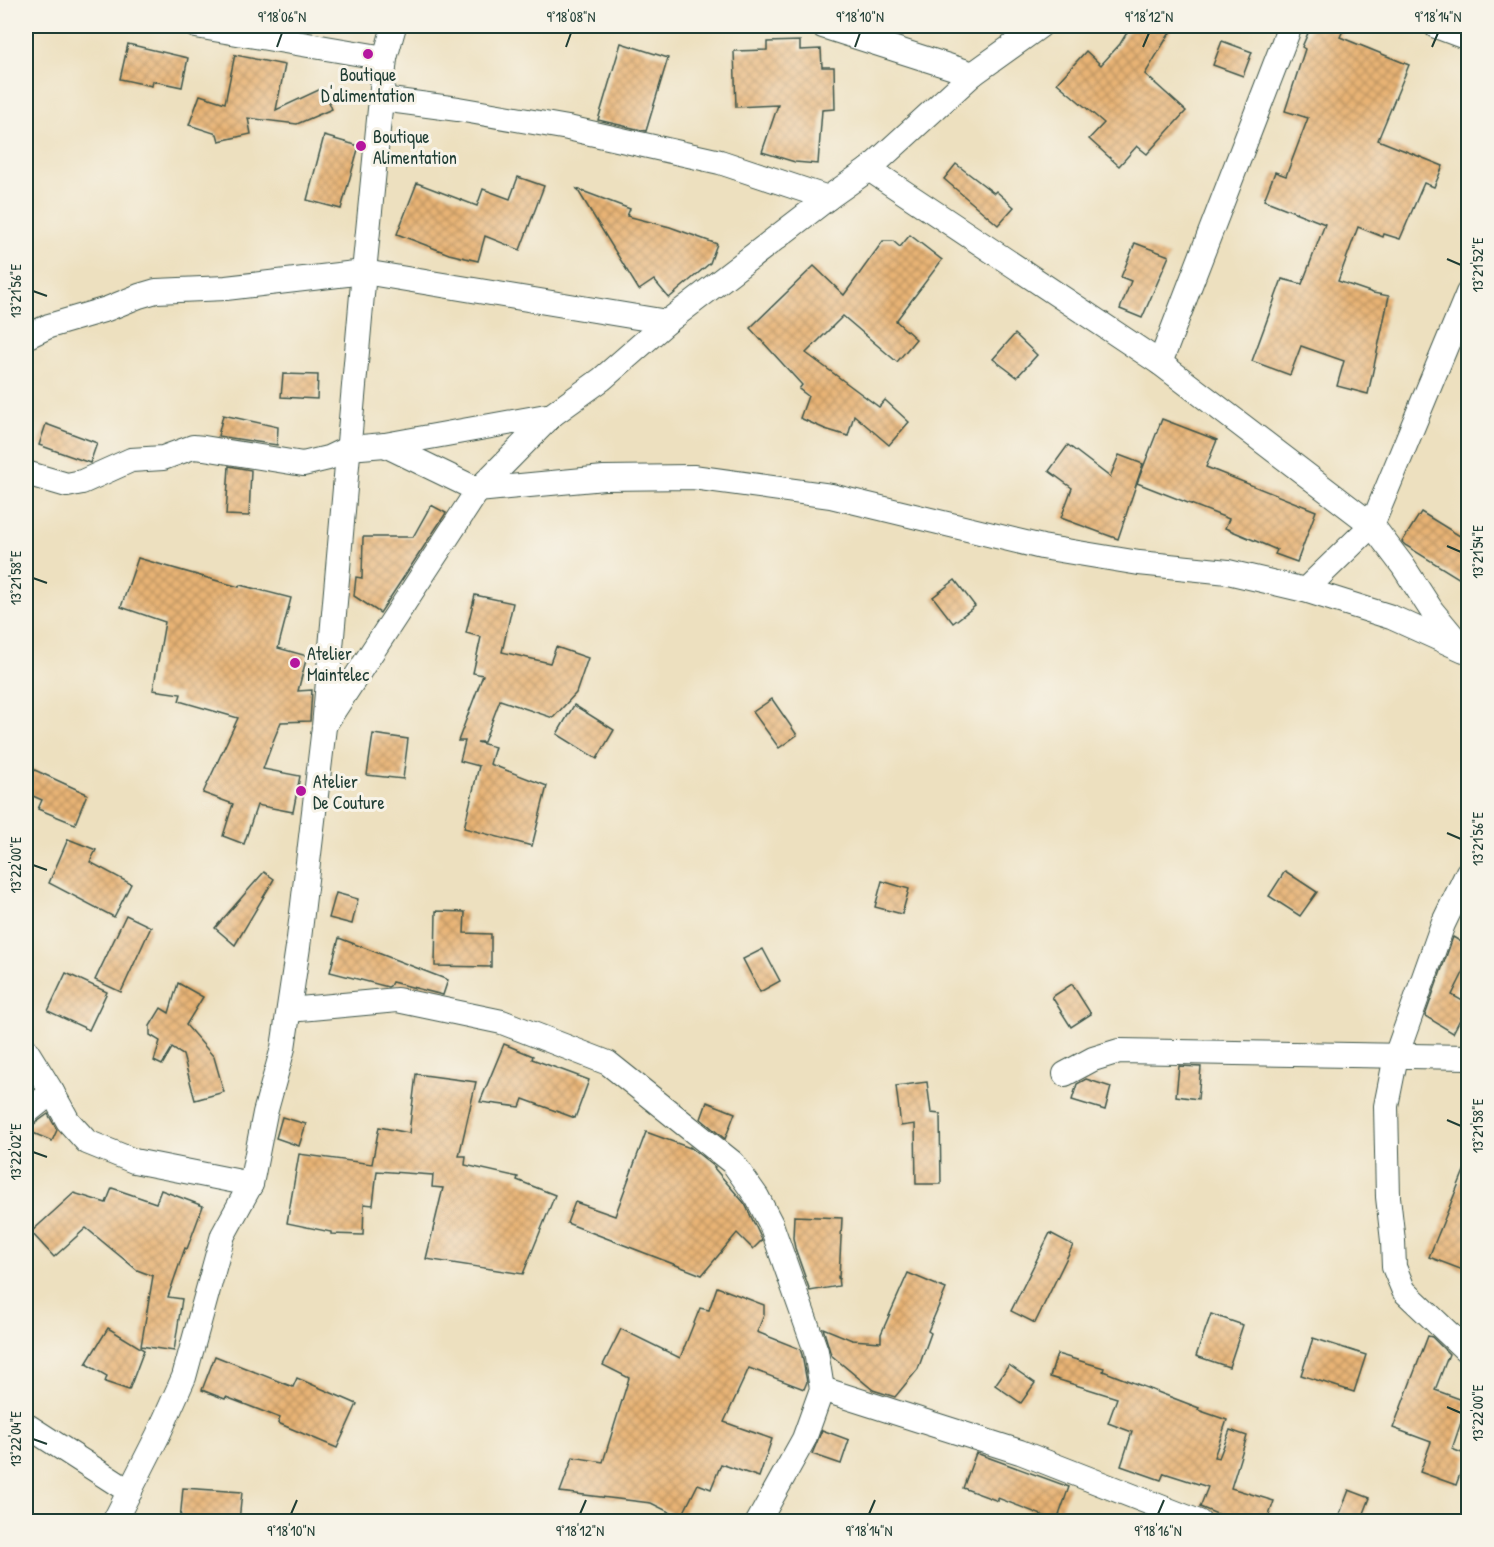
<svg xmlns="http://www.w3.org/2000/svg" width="1494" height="1547" font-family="'Patrick Hand',sans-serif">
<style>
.building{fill:url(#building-cross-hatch)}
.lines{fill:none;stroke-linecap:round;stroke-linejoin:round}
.street-casing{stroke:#3e5549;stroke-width:26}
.street{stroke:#fff;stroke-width:24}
.ticks{fill:none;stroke:#1f3d34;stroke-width:2}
.poi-dot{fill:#b5179e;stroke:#f7f3e8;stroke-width:2}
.labels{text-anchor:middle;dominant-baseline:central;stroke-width:6;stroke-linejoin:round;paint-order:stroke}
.poi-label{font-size:18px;fill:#1f3d34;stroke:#f7f3e8;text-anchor:start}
.neatline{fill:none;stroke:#1f3d34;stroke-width:2}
.ticks-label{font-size:15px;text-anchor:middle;fill:#1f3d34}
</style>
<defs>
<pattern id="building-cross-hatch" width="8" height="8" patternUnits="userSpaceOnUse" patternTransform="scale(1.5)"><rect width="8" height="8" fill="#e8b375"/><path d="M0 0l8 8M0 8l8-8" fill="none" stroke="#bb9361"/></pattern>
</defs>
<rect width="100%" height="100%" fill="#f7f3e8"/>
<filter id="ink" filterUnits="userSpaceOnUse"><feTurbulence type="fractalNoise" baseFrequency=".0167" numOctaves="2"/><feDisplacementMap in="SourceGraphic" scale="12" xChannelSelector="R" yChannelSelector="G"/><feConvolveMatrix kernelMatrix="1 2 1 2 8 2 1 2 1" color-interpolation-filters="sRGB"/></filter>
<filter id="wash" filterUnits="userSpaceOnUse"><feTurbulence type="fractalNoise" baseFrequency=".008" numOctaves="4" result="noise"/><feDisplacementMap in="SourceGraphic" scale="24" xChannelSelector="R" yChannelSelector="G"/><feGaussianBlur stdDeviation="1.35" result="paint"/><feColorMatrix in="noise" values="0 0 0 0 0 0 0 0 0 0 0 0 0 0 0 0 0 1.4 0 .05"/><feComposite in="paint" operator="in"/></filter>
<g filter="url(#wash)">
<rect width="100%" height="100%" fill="#ede0bf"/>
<g id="blocks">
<g class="building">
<path d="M 1131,26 L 1174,26 L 1145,74 L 1186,111 L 1147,154 L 1137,146 L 1119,166 L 1089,139 L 1104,123 L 1057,83 L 1086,51 L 1101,65 L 1120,44 Z"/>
<path d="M 1311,26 L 1345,26 L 1340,37 L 1409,65 L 1378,140 L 1443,166 L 1434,187 L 1424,183 L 1400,239 L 1384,234 L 1383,237 L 1358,227 L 1338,281 L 1373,293 L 1389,296 L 1368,394 L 1337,386 L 1344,361 L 1301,346 L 1290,375 L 1252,361 L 1282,279 L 1302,284 L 1325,224 L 1264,200 L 1275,172 L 1286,176 L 1308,118 L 1285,111 L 1305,49 L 1302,47 Z"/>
<path d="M 800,41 L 800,50 L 821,49 L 822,67 L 834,67 L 835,109 L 822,110 L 818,164 L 795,162 L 762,152 L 778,105 L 736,107 L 734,51 L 767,50 L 767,42 Z"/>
<path d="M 1222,41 L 1252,52 L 1243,76 L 1213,65 Z"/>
<path d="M 621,43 L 668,58 L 646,131 L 598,120 Z"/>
<path d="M 128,44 L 188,58 L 182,87 L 153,81 L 152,86 L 120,79 Z"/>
<path d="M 235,54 L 235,55 L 285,65 L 276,110 L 323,88 L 332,109 L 297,124 L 248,118 L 251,134 L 219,141 L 217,134 L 189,125 L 200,95 L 225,103 Z"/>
<path d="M 324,136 L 359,146 L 341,209 L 307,200 Z"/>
<path d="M 956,164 L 994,193 L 996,191 L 1014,207 L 998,225 L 944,179 Z"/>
<path d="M 518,177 L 544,186 L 520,250 L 485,236 L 478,261 L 449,254 L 397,234 L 417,183 L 477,206 L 483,189 L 510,199 Z"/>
<path d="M 577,189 L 630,209 L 627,216 L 670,227 L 717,244 L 710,263 L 669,298 L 654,280 L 639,290 Z"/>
<path d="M 910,235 L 942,260 L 896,321 L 916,339 L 897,362 L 843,316 L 806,353 L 879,407 L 885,400 L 909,422 L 889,445 L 854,415 L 848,436 L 825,429 L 800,418 L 808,396 L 799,389 L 802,385 L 750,328 L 814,266 L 844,295 L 883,241 L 893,241 L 900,247 Z"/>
<path d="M 1135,243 L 1169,256 L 1142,318 L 1120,309 L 1131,281 L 1121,277 Z"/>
<path d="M 1015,334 L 1037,355 L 1017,377 L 993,359 Z"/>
<path d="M 283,374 L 318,375 L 317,399 L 281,397 Z"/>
<path d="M 223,415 L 278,427 L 277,445 L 218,436 Z"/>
<path d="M 1162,419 L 1217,440 L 1206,467 L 1316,511 L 1297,562 L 1275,554 L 1277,550 L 1225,528 L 1229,519 L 1137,483 Z"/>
<path d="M 46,424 L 97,443 L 90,463 L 39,445 Z"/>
<path d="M 1068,445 L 1110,477 L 1119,455 L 1143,464 L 1118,539 L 1061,518 L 1072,488 L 1049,471 Z"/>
<path d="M 229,466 L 251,470 L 249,516 L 226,515 Z"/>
<path d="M 431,505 L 446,513 L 380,613 L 354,596 L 356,577 L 362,578 L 363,537 L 413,537 Z"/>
<path d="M 1421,512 L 1468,541 L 1468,584 L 1405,545 L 1402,542 Z"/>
<path d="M 138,558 L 239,587 L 240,585 L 291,598 L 278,648 L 307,656 L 298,691 L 312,690 L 310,721 L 281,722 L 274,739 L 263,769 L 300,776 L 293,812 L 257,805 L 244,844 L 223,836 L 233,804 L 203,793 L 238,718 L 179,701 L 181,694 L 153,690 L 165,622 L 121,607 Z"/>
<path d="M 955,580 L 975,606 L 953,623 L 933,597 Z"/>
<path d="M 475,595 L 513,603 L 502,652 L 550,663 L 556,647 L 588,658 L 576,693 L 553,718 L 500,700 L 484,742 L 477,742 L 495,747 L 490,764 L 547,786 L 532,846 L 464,828 L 479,766 L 460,761 L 465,741 L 458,741 L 483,675 L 473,673 L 481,637 L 466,633 Z"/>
<path d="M 772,699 L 797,735 L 779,748 L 753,712 Z"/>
<path d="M 574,705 L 614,730 L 597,759 L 557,734 Z"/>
<path d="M 373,734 L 408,739 L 403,779 L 367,775 Z"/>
<path d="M 26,766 L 87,794 L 75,824 L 38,809 L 42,800 L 26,793 Z"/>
<path d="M 68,839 L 96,850 L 90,862 L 131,884 L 114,917 L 49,883 Z"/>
<path d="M 1285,871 L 1317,892 L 1300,916 L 1269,896 Z"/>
<path d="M 264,872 L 274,879 L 235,945 L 215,928 Z"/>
<path d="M 882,881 L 909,889 L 902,914 L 875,907 Z"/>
<path d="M 336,893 L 358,899 L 352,924 L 329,918 Z"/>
<path d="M 436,911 L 465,912 L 464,933 L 491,934 L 491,967 L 435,966 Z"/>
<path d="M 126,915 L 151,927 L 121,992 L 95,980 Z"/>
<path d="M 1453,937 L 1468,946 L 1468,963 L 1452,995 L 1468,1004 L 1453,1033 L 1425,1016 Z"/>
<path d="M 339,938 L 448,980 L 443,995 L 392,982 L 390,986 L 388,987 L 330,972 Z"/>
<path d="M 763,949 L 780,981 L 760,992 L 743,959 Z"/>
<path d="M 66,973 L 107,992 L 89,1030 L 48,1011 Z"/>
<path d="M 178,983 L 203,997 L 186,1025 L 214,1057 L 224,1092 L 195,1100 L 183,1055 L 172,1048 L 162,1065 L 154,1061 L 160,1041 L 150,1035 L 150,1026 L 161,1008 L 169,1013 Z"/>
<path d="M 1072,984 L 1091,1014 L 1071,1027 L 1052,997 Z"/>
<path d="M 504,1044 L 533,1056 L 532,1059 L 589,1080 L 575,1118 L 523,1099 L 520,1107 L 480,1102 Z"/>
<path d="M 1179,1066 L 1201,1067 L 1198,1099 L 1176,1096 Z"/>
<path d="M 416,1074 L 476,1082 L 459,1156 L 466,1156 L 465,1165 L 518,1177 L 517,1180 L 555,1195 L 523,1274 L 426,1259 L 443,1188 L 432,1187 L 433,1175 L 377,1171 L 373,1205 L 364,1204 L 363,1235 L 331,1234 L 331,1232 L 287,1223 L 299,1154 L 372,1164 L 379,1127 L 409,1133 Z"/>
<path d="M 1086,1079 L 1111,1087 L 1105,1110 L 1072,1100 L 1077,1084 Z"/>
<path d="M 927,1082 L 931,1113 L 940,1114 L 941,1184 L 916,1184 L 915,1124 L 901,1126 L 896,1086 Z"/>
<path d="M 707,1102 L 735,1113 L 725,1139 L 701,1119 Z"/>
<path d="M 48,1114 L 57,1130 L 52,1141 L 26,1130 L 26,1127 L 34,1124 Z"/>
<path d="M 282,1117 L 306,1124 L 299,1146 L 276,1138 Z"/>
<path d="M 646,1132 L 690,1148 L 690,1147 L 715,1167 L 714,1168 L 745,1204 L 762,1240 L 753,1249 L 737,1233 L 702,1275 L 567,1223 L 575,1202 L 615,1216 Z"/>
<path d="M 1468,1161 L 1468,1272 L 1429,1257 Z"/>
<path d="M 112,1188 L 156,1203 L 161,1190 L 203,1206 L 187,1249 L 185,1248 L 168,1297 L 182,1299 L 174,1351 L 141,1346 L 153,1276 L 137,1270 L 86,1228 L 54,1257 L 31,1232 L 74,1193 L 106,1203 Z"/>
<path d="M 794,1216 L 842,1218 L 839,1278 L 838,1277 L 839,1286 L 810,1291 L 795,1248 L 793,1238 Z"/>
<path d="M 1050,1233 L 1073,1245 L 1035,1323 L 1011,1311 Z"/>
<path d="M 908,1273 L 946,1289 L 928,1331 L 931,1333 L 918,1369 L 895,1397 L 873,1390 L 831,1355 L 823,1328 L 852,1340 L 881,1342 L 881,1334 Z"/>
<path d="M 717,1287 L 764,1305 L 764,1315 L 757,1332 L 800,1349 L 802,1355 L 807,1382 L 804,1389 L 749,1368 L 724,1422 L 772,1439 L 759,1477 L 721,1464 L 711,1489 L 698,1484 L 681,1518 L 651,1503 L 560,1492 L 573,1457 L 603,1462 L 629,1378 L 603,1365 L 621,1329 L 680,1358 L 700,1308 L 709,1310 Z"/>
<path d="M 1211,1314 L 1243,1325 L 1229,1367 L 1196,1356 Z"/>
<path d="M 108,1328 L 144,1350 L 129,1390 L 105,1382 L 107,1376 L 86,1364 Z"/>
<path d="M 1428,1336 L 1432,1337 L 1449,1354 L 1435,1390 L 1468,1402 L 1452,1449 L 1467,1455 L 1456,1485 L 1420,1472 L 1431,1442 L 1393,1428 Z"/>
<path d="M 1313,1338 L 1366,1355 L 1354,1392 L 1301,1375 Z"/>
<path d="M 1057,1354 L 1104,1368 L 1103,1371 L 1199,1408 L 1198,1410 L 1227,1420 L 1214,1457 L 1219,1458 L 1230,1430 L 1247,1436 L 1231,1488 L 1274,1501 L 1267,1521 L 1234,1521 L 1200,1507 L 1208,1487 L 1164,1473 L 1161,1480 L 1121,1466 L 1132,1432 L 1108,1423 L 1117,1398 L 1050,1377 Z"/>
<path d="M 215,1356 L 293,1387 L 297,1378 L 357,1404 L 337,1448 L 278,1423 L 280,1418 L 226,1397 L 225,1399 L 202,1390 Z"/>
<path d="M 1009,1365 L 1035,1383 L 1021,1403 L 995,1385 Z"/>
<path d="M 822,1430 L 849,1440 L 841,1464 L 812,1454 Z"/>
<path d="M 976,1453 L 1069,1487 L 1057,1521 L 998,1498 L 998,1501 L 963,1488 Z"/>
<path d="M 183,1488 L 242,1492 L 239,1521 L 180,1521 Z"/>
<path d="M 1349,1490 L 1370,1498 L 1361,1521 L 1337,1521 Z"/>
</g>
</g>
</g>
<g filter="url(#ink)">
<use href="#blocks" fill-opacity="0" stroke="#3e5549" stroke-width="1.5"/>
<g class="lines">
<g class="street-casing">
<g id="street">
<path d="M 196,26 L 385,58"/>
<path d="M 823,26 L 973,74"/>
<path d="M 1436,26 L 1468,38"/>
<path d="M 382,99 L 458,109 L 568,128 L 720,162 L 828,198"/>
<path d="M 869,169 L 1160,363 L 1372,525 L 1403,566 L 1432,611 L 1460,645"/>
<path d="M 26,337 L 49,326 L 107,309 L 139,296 L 156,291 L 226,288 L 364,272 L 667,322"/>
<path d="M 1160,363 L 1290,26"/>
<path d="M 385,445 L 478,490 L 604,478 L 693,477 L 831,496 L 1042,547 L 1139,563 L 1228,572 L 1305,590 L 1391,617 L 1464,650"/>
<path d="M 26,473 L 67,485 L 82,482 L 131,460 L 163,458 L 193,447 L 204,448 L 303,464 L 328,458 L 349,448 L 385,445 L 552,415 L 602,379 L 667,322 L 828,198 L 869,169 L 973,74 L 1040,26"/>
<path d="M 1305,590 L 1372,525 L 1468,293"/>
<path d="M 325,724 L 478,490 L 552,415"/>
<path d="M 1468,872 L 1443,924 L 1396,1056 L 1386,1106 L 1388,1197 L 1393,1241 L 1394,1267 L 1404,1291 L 1468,1352"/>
<path d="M 289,1010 L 397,1000 L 502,1022 L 608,1063 L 733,1163 L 757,1197 L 771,1224 L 816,1351 L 822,1389 L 804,1439 L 758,1522"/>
<path d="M 26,1050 L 52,1092 L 68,1121 L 87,1142 L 134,1161 L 251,1184"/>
<path d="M 1065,1074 L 1093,1059 L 1119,1051 L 1468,1057"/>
<path d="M 26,1113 L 52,1092"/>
<path d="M 822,1389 L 1020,1452 L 1199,1522"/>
<path d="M 26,1425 L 130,1492"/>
<path d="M 114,1522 L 158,1435 L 184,1377 L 223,1235 L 251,1184 L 265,1113 L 283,1048 L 298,947 L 324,727 L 364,272 L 385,58 L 394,26"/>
</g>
</g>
<use href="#street" class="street"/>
</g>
</g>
<path class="ticks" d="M 277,47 L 282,33M 566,47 L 571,33M 855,47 L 860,33M 1143,47 L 1149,33M 1432,47 L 1438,33M 1447,259 L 1461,265M 33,291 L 47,296M 1447,546 L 1461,552M 33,578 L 47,583M 1447,833 L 1461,839M 33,865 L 47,870M 1447,1120 L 1461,1126M 33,1152 L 47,1157M 1447,1407 L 1461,1413M 33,1439 L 47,1444M 291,1514 L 297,1500M 580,1514 L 586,1500M 869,1514 L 875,1500M 1158,1514 L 1164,1500"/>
<g class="poi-dot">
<circle cx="368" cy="54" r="6"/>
<circle cx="361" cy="146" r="6"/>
<circle cx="295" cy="663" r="6"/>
<circle cx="301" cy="791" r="6"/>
</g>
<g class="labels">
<g class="poi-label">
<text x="368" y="74" text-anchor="middle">Boutique<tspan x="368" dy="21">D'alimentation</tspan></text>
<text x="373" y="136">Boutique<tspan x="373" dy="21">Alimentation</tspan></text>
<text x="307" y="653">Atelier<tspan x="307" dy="21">Maintelec</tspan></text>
<text x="313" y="781">Atelier<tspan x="313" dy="21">De Couture</tspan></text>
</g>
</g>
<rect width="1494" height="1547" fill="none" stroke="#f7f3e8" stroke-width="66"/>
<rect x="33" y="33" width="1428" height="1481" class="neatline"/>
<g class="ticks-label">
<text x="282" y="22">9°18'06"N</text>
<text x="571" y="22">9°18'08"N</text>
<text x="860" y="22">9°18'10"N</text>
<text x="1149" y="22">9°18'12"N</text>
<text x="1438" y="22">9°18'14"N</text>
<text transform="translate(1478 265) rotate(-90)" y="5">13°21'52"E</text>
<text transform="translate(16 291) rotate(-90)" y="5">13°21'56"E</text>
<text transform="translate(1478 552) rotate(-90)" y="5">13°21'54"E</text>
<text transform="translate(16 578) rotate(-90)" y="5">13°21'58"E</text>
<text transform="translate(1478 839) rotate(-90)" y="5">13°21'56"E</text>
<text transform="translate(16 865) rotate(-90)" y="5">13°22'00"E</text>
<text transform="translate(1478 1126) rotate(-90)" y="5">13°21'58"E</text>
<text transform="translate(16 1152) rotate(-90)" y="5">13°22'02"E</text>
<text transform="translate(1478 1413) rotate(-90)" y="5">13°22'00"E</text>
<text transform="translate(16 1439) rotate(-90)" y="5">13°22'04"E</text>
<text x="291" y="1536">9°18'10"N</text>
<text x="580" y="1536">9°18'12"N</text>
<text x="869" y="1536">9°18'14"N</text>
<text x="1158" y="1536">9°18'16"N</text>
</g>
</svg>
